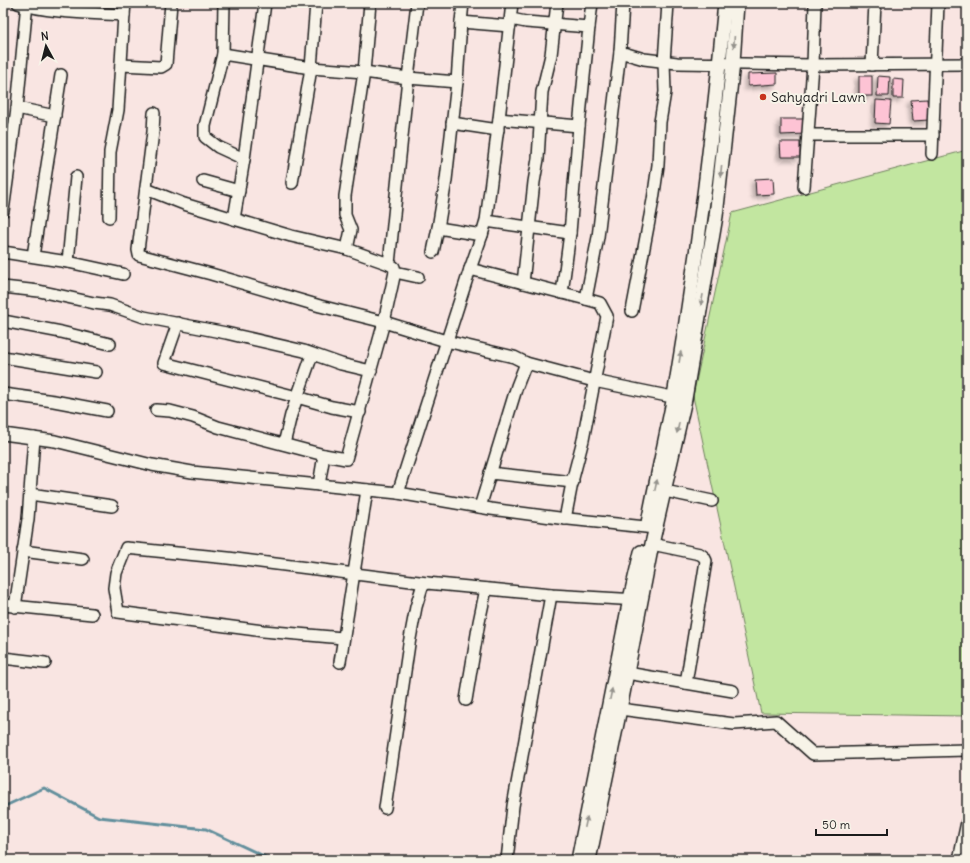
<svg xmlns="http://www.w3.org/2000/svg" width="970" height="863" font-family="Delius,sans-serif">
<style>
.green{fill:#c2e6a0;stroke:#6f815e}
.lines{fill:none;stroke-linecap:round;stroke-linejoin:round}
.stream{stroke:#628f9c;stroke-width:3}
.building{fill:#fdc3d4;stroke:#1c1c1c;filter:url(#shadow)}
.minor-casing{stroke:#1c1c1c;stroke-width:14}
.tertiary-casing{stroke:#1c1c1c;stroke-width:16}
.minor{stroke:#f7f3e8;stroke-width:11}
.tertiary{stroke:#f7f3e8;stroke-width:13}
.oneway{fill:#94928c}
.poi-dot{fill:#c8321e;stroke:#f7f3e8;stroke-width:1.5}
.labels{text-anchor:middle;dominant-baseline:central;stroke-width:4;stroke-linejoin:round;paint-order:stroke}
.poi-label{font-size:14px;fill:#1c1c1c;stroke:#f7f3e8;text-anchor:start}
</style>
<defs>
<filter id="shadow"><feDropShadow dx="-3.5" dy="3.5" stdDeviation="2" flood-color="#0004"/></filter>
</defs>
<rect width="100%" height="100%" fill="#f9e5e2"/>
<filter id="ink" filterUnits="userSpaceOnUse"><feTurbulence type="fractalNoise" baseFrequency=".025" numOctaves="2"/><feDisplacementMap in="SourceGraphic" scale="8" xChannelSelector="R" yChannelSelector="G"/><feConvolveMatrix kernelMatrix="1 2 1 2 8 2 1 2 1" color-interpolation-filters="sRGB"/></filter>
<g filter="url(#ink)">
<path class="green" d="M 967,150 L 967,716 L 761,713 L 693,396 L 732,213 Z"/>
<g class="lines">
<path class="stream" d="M 3,807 L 44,788 L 99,817 L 206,829 L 272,860"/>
</g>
<g class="building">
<path d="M 777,73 L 777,84 L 748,86 L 748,74 Z"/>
<rect x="859" y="76" width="13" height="20"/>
<path d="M 878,76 L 890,77 L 889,96 L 877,96 Z"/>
<path d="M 893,79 L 904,80 L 903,98 L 893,98 Z"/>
<path d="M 927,99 L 929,120 L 913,121 L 911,100 Z"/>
<path d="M 876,100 L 891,101 L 889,124 L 875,123 Z"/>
<path d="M 781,119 L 805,119 L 805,134 L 781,135 Z"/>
<path d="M 780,142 L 800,142 L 800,157 L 781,157 Z"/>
<path d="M 773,178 L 774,194 L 756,195 L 755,179 Z"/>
</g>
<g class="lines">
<g class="minor-casing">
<g id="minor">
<path d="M 18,3 C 48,13 92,13 124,15 L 125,3"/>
<path d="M 224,3 L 223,54 L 205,126 L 205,137 L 218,147 L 244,159"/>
<path d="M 463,3 L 461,22 L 510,26"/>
<path d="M 511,19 L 526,22 L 589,27 L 579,126 L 570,233 L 562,293"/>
<path d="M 589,27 L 592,3"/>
<path d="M 620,52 L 623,3"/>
<path d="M 223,54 L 311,68 L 364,72 L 408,78 L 457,82 L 461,22"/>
<path d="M 121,65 L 161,67 L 166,64 L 171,3"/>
<path d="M 872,65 L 875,3"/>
<path d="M 17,108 L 55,116"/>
<path d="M 154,113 L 153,132 L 138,250 L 139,255 L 211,274 L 320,306 L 384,322 L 446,341 L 514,357 L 526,363 L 517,386 L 480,507"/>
<path d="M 499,119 L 579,126"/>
<path d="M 452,123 L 498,130"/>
<path d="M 808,135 L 933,135"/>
<path d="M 932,154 L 938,3"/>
<path d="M 203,181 L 239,191"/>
<path d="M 292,183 L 311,68 L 316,3"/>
<path d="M 804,187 L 813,65 L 815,3"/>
<path d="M 146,189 L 184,204 L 234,219 L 291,236 L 347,249 L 389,264 L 394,267 L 395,272 L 384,322 L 346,459 L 324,455 L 218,427 L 193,417 L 170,411 L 156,410"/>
<path d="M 3,211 L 17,108 L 27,3"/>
<path d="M 109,217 L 110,152 L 118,110 L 124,15"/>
<path d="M 234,219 L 244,159 L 265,3"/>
<path d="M 486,221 L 570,233"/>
<path d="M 438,228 L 482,235"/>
<path d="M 347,249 L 351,230 L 345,215 L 345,196 L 364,72 L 370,3"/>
<path d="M 3,252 L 68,262 L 123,274"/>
<path d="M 433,252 L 438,228 L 446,180 L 457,82"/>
<path d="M 33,256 L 61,75"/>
<path d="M 68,262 L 76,177"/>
<path d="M 389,264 L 408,78 L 417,3"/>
<path d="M 470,269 L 482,235 L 486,221 L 499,119 L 512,3"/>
<path d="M 395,272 L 418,277"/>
<path d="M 523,283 L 534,182 L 538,159 L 542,92 L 551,55 L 557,3"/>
<path d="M 3,287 L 39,291 L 94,303 L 110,305 L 144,317 L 226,333 L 304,351 L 341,364 L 371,371"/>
<path d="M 586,299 L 598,237 L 620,52 L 644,59 L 677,63 L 813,65 L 967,64"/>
<path d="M 632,311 L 653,200 L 658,165 L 660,122 L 665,92 L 664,62 L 668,3"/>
<path d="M 3,321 L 61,332 L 110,344"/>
<path d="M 178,323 L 164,363 L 297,397 L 332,407 L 360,412"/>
<path d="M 3,357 L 96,372"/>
<path d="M 526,363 L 594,381 L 682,399"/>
<path d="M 3,394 L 54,401 L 107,411"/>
<path d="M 3,434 L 55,441 L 152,465 L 192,472 L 398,493 L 491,509 L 559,518 L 655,528"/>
<path d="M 284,444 L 291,415 L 312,355"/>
<path d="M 490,473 L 573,482"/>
<path d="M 319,485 L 324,455"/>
<path d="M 665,491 L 712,501"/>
<path d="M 398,493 L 470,269 L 586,299 L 600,303 L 607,316 L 583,440 L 573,478 L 565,519"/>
<path d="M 30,494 L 112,506"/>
<path d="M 652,544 L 700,554 L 704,557 L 706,561 L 686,683"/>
<path d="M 23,551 L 83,559"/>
<path d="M 3,605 L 92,614"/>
<path d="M 15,607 L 28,519 L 34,438"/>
<path d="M 343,638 L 263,631 L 118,612 L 114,588 L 116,573 L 126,548 L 228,558 L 427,583"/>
<path d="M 3,658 L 45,663"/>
<path d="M 340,662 L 367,490"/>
<path d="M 627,673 L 733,691"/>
<path d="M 466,700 L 479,622 L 486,589"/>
<path d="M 620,709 L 734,724 L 776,721 L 813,754 L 967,750"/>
<path d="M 385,808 L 409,644 L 416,607 L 422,587 L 427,583 L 551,595 L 638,600"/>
<path d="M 507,860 L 513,806 L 551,595"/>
<path d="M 959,860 L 967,822"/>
</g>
</g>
<g class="tertiary-casing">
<g id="tertiary">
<path d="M 648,523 C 656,481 666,438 674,396 C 696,266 713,134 725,3"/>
<path d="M 578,860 L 630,599 L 641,552"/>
<path d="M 589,860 L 620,709 L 652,544 L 685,399 L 716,216 L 733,63 L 737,3"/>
</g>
</g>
<use href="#minor" class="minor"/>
<use href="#tertiary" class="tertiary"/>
</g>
<defs><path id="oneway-solid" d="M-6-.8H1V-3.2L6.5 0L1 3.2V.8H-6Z"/></defs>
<g class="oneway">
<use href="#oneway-solid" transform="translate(734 42) rotate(94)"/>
<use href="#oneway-solid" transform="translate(721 171) rotate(96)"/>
<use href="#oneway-solid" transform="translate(702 300) rotate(100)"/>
<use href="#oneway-solid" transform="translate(680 357) rotate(-81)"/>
<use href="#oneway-solid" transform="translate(678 428) rotate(102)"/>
<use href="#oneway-solid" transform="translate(656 485) rotate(-78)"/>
<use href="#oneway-solid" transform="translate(611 694) rotate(-79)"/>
<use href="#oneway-solid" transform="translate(586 822) rotate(-78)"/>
</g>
</g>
<circle class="poi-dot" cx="763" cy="97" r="4"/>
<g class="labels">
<g class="poi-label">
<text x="771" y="97">Sahyadri Lawn</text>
</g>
</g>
<rect width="970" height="863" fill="none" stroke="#f7f3e8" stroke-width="16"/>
<rect x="8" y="8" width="954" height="847" fill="none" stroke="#1c1c1c" stroke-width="1.5" filter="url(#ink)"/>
<g transform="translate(46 46) rotate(353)" stroke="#f7f3e8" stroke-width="3" paint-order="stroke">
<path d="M0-3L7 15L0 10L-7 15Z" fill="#1c1c1c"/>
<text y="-6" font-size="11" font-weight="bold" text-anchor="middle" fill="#1c1c1c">N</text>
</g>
<path d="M816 829v6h71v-6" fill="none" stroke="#1c1c1c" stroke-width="2"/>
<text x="822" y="829" font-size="12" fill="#1c1c1c" stroke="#f7f3e8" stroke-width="3" paint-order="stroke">50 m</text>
</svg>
